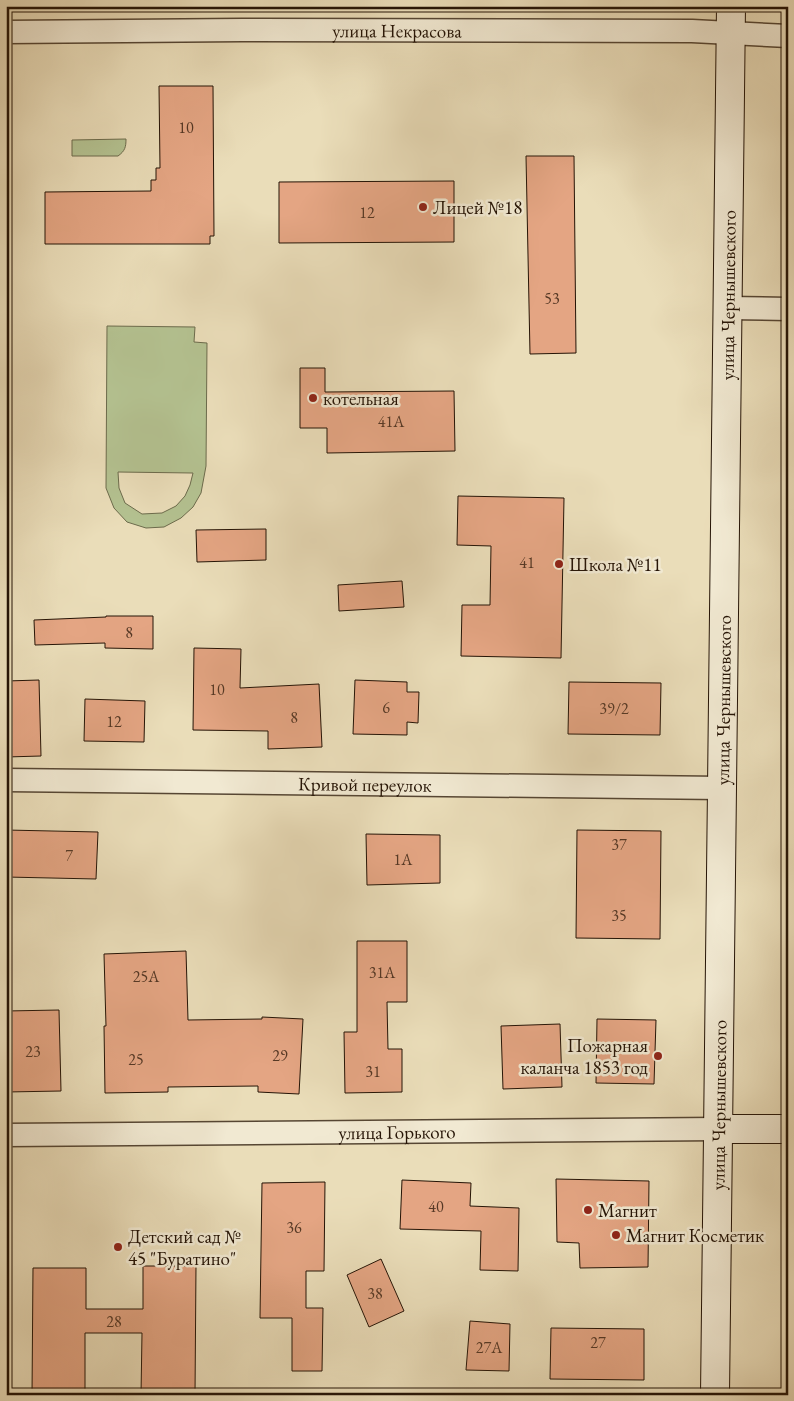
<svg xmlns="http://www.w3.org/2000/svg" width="794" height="1401" font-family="'EB Garamond',serif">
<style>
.green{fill:#b4c291;stroke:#6c6b4c;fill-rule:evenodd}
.building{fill:#e4a583;stroke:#251406}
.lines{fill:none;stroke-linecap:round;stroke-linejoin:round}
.street-casing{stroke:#564633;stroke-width:25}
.secondary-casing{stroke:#251406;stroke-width:30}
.street{stroke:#f1e9d2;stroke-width:22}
.secondary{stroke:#f1e9d2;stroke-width:28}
.poi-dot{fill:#8f2418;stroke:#f1e9d2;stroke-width:2}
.labels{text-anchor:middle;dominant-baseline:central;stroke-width:5;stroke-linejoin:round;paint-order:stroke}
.number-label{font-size:16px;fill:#553825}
.street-label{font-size:19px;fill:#251406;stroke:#f1e9d2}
.poi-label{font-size:19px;fill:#251406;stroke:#f1e9d2;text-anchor:start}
</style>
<rect width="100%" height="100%" fill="#eaddb9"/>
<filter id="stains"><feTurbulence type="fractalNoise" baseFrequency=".004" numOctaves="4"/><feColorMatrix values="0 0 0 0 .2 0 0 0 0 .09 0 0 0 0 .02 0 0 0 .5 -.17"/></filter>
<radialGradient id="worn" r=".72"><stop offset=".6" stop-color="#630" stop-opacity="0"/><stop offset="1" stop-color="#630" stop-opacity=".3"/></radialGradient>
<g class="green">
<path d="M 126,139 C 126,147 125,151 118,156 L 72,156 L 72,140 Z"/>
<path d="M 107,326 L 195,327 L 194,342 L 207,343 L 206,466 L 201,493 L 193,507 L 181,518 L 164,527 L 146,528 L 127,522 L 114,508 L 106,488 ZM 118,472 L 192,473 L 193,473 L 190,485 L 185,496 L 176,506 L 162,513 L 142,514 L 125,503 L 119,488 Z"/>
</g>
<g class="building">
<path d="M 159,86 L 213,86 L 214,236 L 210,236 L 210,244 L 45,244 L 45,192 L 151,191 L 151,180 L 156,180 L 156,168 L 160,168 Z"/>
<path d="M 526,156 L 574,156 L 576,353 L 530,354 Z"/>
<path d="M 454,181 L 454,242 L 279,243 L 279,182 Z"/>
<path d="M 300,368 L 325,368 L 325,392 L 454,391 L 455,451 L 327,453 L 327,428 L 300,428 Z"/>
<path d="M 458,496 L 564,498 L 561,658 L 461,656 L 462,605 L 490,605 L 491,546 L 457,545 Z"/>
<path d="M 266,529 L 266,560 L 197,562 L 196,530 Z"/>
<path d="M 402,581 L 404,607 L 339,611 L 338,585 Z"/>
<path d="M 106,616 L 153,616 L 153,649 L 105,648 L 105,643 L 35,645 L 34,620 L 106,617 Z"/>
<path d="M 194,648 L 241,649 L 240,688 L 319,684 L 322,747 L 268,749 L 268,731 L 193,730 Z"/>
<path d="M 39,680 L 41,756 L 6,757 L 6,681 Z"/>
<path d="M 355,680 L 407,682 L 407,692 L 419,692 L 418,723 L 407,722 L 407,735 L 353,734 Z"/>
<path d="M 569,682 L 661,683 L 660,735 L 568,734 Z"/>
<path d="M 85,699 L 145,701 L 144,742 L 84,741 Z"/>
<path d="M 6,830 L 98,832 L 96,879 L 6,877 Z"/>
<path d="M 577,830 L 661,831 L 660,939 L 576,938 Z"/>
<path d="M 366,834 L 440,835 L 440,883 L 367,885 Z"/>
<path d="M 357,941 L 407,941 L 407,1002 L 387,1002 L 388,1049 L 402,1049 L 402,1092 L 345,1093 L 344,1032 L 357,1032 Z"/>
<path d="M 186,951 L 188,1020 L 262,1019 L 262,1017 L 303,1019 L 299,1094 L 258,1092 L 258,1086 L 168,1087 L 168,1092 L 105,1093 L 104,1026 L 106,1026 L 104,954 Z"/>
<path d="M 59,1010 L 61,1091 L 6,1092 L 6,1011 Z"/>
<path d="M 597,1019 L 656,1020 L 654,1084 L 596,1083 Z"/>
<path d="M 560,1024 L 562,1087 L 503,1089 L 501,1026 Z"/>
<path d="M 556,1179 L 649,1181 L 648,1267 L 580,1268 L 579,1243 L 557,1242 Z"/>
<path d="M 402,1180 L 471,1183 L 470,1206 L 519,1208 L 518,1271 L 480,1270 L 481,1231 L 400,1229 Z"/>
<path d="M 325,1182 L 324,1271 L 306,1271 L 306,1308 L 323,1308 L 322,1371 L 292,1371 L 292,1318 L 260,1318 L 262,1183 Z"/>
<path d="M 381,1259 L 404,1311 L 369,1327 L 347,1275 Z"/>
<path d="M 143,1266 L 196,1266 L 195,1395 L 141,1395 L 142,1333 L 85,1333 L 85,1395 L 32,1395 L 33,1268 L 86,1268 L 86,1309 L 143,1309 Z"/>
<path d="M 470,1321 L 510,1324 L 509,1371 L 466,1370 Z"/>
<path d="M 551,1328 L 644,1329 L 644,1380 L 550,1379 Z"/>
</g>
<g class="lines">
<g class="street-casing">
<g id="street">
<path id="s1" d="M 6,32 L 242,30 L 692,31 L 788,36"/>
<path d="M 728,308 L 788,309"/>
<path id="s2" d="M 6,780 L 722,788"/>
<path id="s3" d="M 6,1135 L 718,1129"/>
</g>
</g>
<g class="secondary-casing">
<g id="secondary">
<path d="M 718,1129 L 788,1129"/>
<path id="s4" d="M 715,1395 L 731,6"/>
</g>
</g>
<use href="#street" class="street"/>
<use href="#secondary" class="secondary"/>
</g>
<g class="poi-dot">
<circle cx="423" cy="207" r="5"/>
<circle cx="313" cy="398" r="5"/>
<circle cx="559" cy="564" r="5"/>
<circle cx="658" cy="1056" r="5"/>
<circle cx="588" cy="1210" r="5"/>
<circle cx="616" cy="1235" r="5"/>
<circle cx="118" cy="1247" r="5"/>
</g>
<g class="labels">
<g class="number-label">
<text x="186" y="127">10</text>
<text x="367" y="212">12</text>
<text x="552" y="298">53</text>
<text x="391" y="421">41А</text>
<text x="527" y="562">41</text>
<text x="129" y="632">8</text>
<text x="217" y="689">10</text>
<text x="386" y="707">6</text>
<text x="614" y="708">39/2</text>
<text x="294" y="717">8</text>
<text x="114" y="721">12</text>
<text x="619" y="844">37</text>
<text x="69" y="855">7</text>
<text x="403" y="859">1А</text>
<text x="619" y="915">35</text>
<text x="382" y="972">31А</text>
<text x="146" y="976">25А</text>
<text x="33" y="1051">23</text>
<text x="280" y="1055">29</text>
<text x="136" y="1059">25</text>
<text x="373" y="1071">31</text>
<text x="436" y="1206">40</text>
<text x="294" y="1227">36</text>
<text x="375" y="1293">38</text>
<text x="114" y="1321">28</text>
<text x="598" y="1342">27</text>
<text x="489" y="1347">27А</text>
</g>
<g class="street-label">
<text stroke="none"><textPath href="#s1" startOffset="391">улица Некрасова</textPath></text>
<text stroke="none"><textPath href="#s4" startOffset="1100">улица Чернышевского</textPath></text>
<text stroke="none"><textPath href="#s4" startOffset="695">улица Чернышевского</textPath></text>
<text stroke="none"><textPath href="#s2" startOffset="359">Кривой переулок</textPath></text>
<text stroke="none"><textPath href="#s4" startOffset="290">улица Чернышевского</textPath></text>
<text stroke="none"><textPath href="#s3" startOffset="391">улица Горького</textPath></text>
</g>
<g class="poi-label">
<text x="433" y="207">Лицей №18</text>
<text x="323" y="398">котельная</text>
<text x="569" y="564">Школа №11</text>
<text x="648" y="1045" text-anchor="end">Пожарная<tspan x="648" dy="22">каланча 1853 год</tspan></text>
<text x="598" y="1210">Магнит</text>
<text x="626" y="1235">Магнит Косметик</text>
<text x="128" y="1236">Детский сад №<tspan x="128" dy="22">45 "Буратино"</tspan></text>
</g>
</g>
<rect width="794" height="1401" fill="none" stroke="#eaddb9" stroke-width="25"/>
<rect x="8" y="8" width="779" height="1386" fill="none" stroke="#251406" stroke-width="2.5"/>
<rect x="12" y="12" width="769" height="1376" fill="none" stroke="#251406"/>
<rect width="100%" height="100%" filter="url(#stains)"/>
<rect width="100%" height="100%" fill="url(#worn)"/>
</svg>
